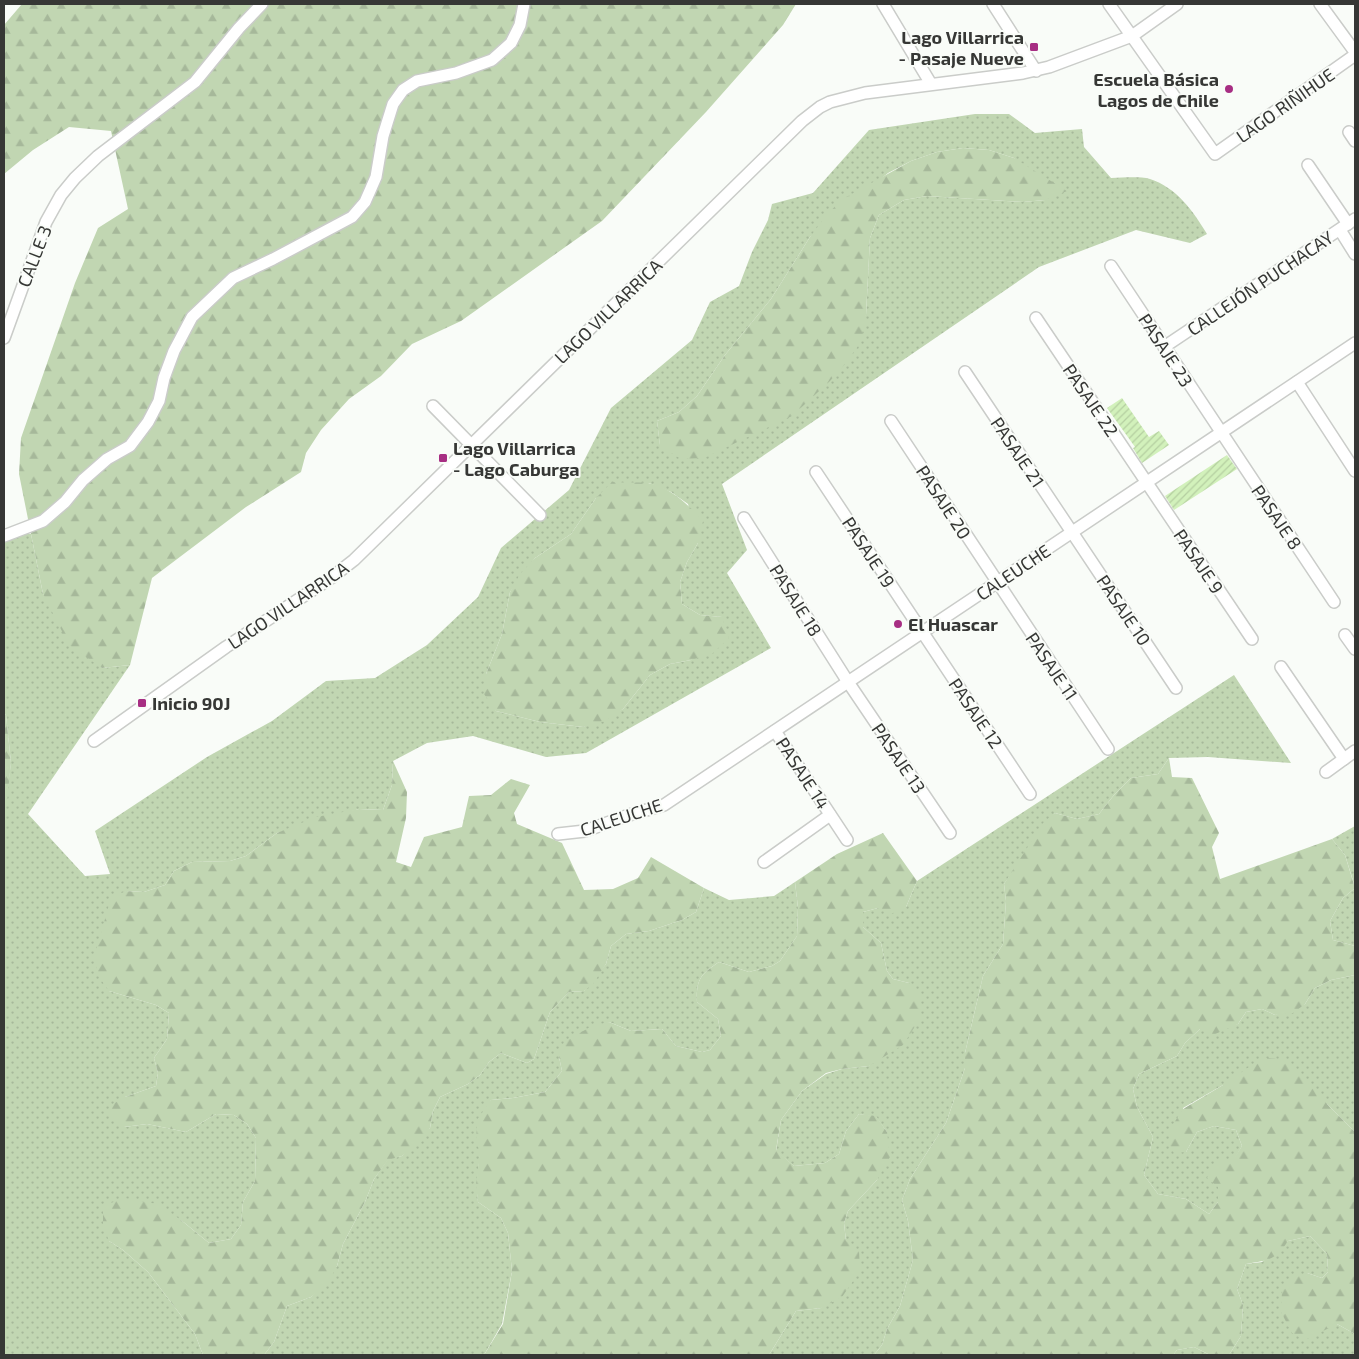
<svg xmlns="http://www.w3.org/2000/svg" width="1359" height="1359" font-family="'Exo 2',sans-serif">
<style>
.grass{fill:url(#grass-dots);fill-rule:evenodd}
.forest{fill:url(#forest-firs)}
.building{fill:url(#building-hatch)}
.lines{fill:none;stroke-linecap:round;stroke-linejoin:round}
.minor-casing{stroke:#caccc9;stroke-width:14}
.minor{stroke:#fff;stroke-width:11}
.poi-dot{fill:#a72e83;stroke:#f9fcf8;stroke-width:2}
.labels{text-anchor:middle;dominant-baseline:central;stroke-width:4;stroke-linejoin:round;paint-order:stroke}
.poi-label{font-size:18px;font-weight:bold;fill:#363735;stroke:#f9fcf8;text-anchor:start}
.street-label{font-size:18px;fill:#363735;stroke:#f9fcf8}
</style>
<defs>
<pattern id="grass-dots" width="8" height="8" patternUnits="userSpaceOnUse" patternTransform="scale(1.25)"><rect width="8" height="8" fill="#c1d6b2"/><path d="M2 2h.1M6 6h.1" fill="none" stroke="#a6b89a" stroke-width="1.8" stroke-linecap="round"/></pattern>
<pattern id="forest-firs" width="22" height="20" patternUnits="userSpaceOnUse" patternTransform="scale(1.25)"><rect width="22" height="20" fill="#c1d6b2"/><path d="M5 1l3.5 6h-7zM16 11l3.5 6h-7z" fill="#a6b89a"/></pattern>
<pattern id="building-hatch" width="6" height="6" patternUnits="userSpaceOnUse" patternTransform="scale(1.25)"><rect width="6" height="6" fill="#d2f1bb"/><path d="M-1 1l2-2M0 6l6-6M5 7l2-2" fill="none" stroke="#b5cfa1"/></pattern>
</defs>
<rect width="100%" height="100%" fill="#f9fcf8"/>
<g class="grass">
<path d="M 975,114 L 1009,114 L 1035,133 L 1082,129 L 1084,147 L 1111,178 C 1123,178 1138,176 1150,179 C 1176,187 1194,212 1207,234 L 1190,243 L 1136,230 L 1039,267 L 722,484 L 747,550 L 727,573 L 771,648 L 586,753 L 546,757 L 473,736 L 427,743 L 393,761 L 392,785 L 383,810 L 359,809 L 277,833 L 246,856 L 230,861 L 192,862 L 174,871 L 165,885 L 144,892 L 126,891 L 109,991 L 156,1005 L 169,1013 L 167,1039 L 154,1058 L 158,1073 L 156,1086 L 125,1097 L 124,1127 L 147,1124 L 186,1132 L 216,1114 L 234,1115 L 247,1124 L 256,1138 L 255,1181 L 243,1202 L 241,1225 L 231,1239 L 209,1243 L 181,1220 L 109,1241 L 123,1250 L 148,1272 L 195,1334 L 203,1355 L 4,1355 L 4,801 L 6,801 L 11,763 L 6,715 L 4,714 L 4,533 L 31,534 L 43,594 L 102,668 L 130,665 L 28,814 L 85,876 L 110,874 L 95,831 L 207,757 L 272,721 L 326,681 L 375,678 L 427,645 L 478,597 L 501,548 L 569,490 L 611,408 L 692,340 L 710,302 L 739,286 L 752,252 L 768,220 L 772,204 L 813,193 L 869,130 ZM 963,148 L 989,150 L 1014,158 L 1045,200 L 1023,202 L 927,196 L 904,200 L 879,215 L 870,238 L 866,315 L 660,445 L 657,421 L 679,412 L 697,396 L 725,355 L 771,299 L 810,237 L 888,173 L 911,161 L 937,152 ZM 649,483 L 671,492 L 688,504 L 698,543 L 687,562 L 680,582 L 682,604 L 700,615 L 722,617 L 691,660 L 670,664 L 650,675 L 623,709 L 583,727 L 540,722 L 496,711 L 486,674 L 502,634 L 510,592 L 535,558 L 571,534 L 596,498 Z"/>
<path d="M 1234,675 L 1291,763 L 1208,757 L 1169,758 L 1158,774 L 1131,778 L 1114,795 L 1099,814 L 1077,819 L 1055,813 L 1004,884 L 1006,901 L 1003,944 L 983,976 L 965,1053 L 965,1068 L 946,1123 L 910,1179 L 902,1200 L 908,1221 L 913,1260 L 900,1306 L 887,1329 L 882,1345 L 874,1355 L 769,1355 L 796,1311 L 821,1308 L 846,1241 L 844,1223 L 848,1211 L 877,1180 L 887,1132 L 876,1117 L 859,1114 L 846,1131 L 839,1154 L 825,1163 L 794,1166 L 776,1151 L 781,1120 L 802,1091 L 826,1074 L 842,1069 L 869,1066 L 909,983 L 893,979 L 887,971 L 881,943 L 863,927 L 863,912 L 878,908 L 906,907 L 917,881 Z"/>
<path d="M 1355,826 L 1355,887 L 1345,855 L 1332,839 Z"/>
<path d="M 795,882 L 798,908 L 797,936 L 780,961 L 772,966 L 749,972 L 719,962 C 701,974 696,979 697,1002 L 718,1019 L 721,1036 L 710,1050 L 702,1052 L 676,1046 L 662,1029 L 631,1031 L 609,1022 L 559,1057 L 562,1071 L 545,1092 L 513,1098 L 491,1100 C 484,1134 475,1167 478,1202 L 501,1218 L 508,1233 L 512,1271 L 502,1324 L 484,1355 L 264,1355 L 274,1342 L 287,1306 L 311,1297 L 337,1266 L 343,1244 L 365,1202 L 374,1179 L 388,1159 L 402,1156 L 430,1128 L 433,1111 L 440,1097 L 468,1084 L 480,1075 L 489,1062 L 501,1053 L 527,1063 L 534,1059 L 550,1012 L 569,992 L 584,991 L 606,964 L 611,946 L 626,934 L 649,931 L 682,920 L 696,912 L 704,888 L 729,900 L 774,896 Z"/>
<path d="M 1355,888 L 1355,946 L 1333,940 L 1330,921 L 1343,898 Z"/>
<path d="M 1355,975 L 1355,1132 L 1327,1104 L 1223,1085 L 1183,1108 L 1186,1152 L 1197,1132 L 1214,1126 L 1236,1130 L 1242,1146 L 1218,1187 L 1218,1202 L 1209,1214 L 1186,1199 L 1158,1194 L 1144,1175 L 1153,1137 L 1137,1107 L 1133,1089 L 1139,1074 L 1177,1056 L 1185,1043 L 1200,1029 L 1238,1024 L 1246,1012 L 1262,1009 L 1275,1015 L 1305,1004 L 1315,988 L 1331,980 Z"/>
<path d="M 1310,1236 L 1327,1254 L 1328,1272 L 1322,1278 L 1307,1273 L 1337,1324 L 1355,1334 L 1355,1355 L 1229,1355 L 1241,1336 L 1243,1305 L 1237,1289 L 1246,1264 L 1262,1262 L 1288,1241 Z"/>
<path d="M 1194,1347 L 1210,1355 L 1173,1355 L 1177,1350 Z"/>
</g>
<g class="forest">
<path d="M 22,4 L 796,4 L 783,25 L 706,112 L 602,221 L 461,321 L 412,344 L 381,376 L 349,399 L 321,430 L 306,453 L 301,472 L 246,507 L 152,578 L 130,665 L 102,668 L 69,645 L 43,594 L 19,474 L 21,438 L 75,283 L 98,228 L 128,209 L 111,131 L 69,127 L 33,150 L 4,174 L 4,25 Z"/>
<path d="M 963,148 L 989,150 L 1014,158 L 1067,191 L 1045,200 L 1023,202 L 927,196 L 904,200 L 879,215 L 870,238 L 866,315 L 860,343 L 846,363 L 830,381 L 792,416 L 704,458 L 681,459 L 660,446 L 657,421 L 679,412 L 697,396 L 725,355 L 771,299 L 810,237 L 825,217 L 841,200 L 911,161 L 937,152 Z"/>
<path d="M 612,482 C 623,483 636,482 648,483 C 670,487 689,505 703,521 L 698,543 L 687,562 L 680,582 L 682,604 L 700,615 L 722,617 L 729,638 L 712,654 L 691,660 L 670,664 L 650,675 L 623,709 L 605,721 L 583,727 L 540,722 L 496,711 L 484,694 L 486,674 L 502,634 L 510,592 L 520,574 L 535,558 L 571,534 L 596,498 Z"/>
<path d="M 4,714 L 6,715 L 11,763 L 7,801 L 4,801 Z"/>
<path d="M 1169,758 L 1172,777 L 1192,778 L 1219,833 L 1212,847 L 1220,879 L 1332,839 L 1345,855 L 1355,888 L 1343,898 L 1330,921 L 1333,940 L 1355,946 L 1355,975 L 1331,980 L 1315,988 L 1305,1004 L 1293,1013 L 1275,1015 L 1262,1009 L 1246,1012 L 1238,1024 L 1213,1035 L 1200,1029 L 1185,1043 L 1177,1056 L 1139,1074 L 1133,1089 L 1137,1107 L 1153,1137 L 1144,1175 L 1158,1194 L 1186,1199 L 1209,1214 L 1218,1202 L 1218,1187 L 1207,1178 L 1216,1161 L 1234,1158 L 1242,1146 L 1236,1130 L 1214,1126 L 1197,1132 L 1186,1152 L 1174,1153 L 1169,1144 L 1172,1126 L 1183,1109 L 1223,1085 L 1262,1058 L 1281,1059 L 1297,1069 L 1327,1104 L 1355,1132 L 1355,1334 L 1337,1324 L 1305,1340 L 1292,1333 L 1281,1312 L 1282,1288 L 1292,1276 L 1307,1273 L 1322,1278 L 1328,1272 L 1327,1254 L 1310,1236 L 1288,1241 C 1275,1261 1268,1260 1246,1264 L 1237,1289 L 1243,1305 L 1241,1336 L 1229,1355 L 1210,1355 L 1194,1347 L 1177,1350 L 1173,1355 L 874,1355 L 882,1345 L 887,1329 L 900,1306 L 913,1260 L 908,1221 L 902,1200 L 910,1179 L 946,1123 L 965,1068 L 965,1053 L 983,976 L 1003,944 L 1006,901 L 1004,884 L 1043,823 L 1055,813 L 1077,819 L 1099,814 L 1114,795 L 1131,778 L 1158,774 Z"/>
<path d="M 393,761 L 407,792 L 406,818 L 396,862 L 411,867 L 424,837 L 462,827 L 469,796 L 491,795 L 511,779 L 530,785 L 514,813 L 517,824 L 562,843 L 584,890 L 613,889 L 638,878 L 651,857 L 704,888 L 696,912 L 682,920 L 649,931 L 626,934 L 611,946 L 606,964 L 593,984 L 584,991 L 569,992 L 550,1012 L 534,1059 L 527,1063 L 501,1053 L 489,1062 L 480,1075 L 468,1084 L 440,1097 L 433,1111 L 430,1128 L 422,1141 L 402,1156 L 388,1160 L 374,1179 L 365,1202 L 343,1244 L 337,1266 L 329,1281 L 311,1297 L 287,1306 L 274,1342 L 264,1355 L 203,1355 L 195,1334 L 148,1272 L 123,1250 L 109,1241 L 103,1225 L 103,1206 L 124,1198 L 157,1204 L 181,1220 L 209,1243 L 231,1239 L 241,1225 L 243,1202 L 255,1181 L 256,1138 L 247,1124 L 234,1115 L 216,1114 L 186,1132 L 147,1124 L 124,1127 L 111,1119 L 111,1105 L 125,1097 L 156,1086 L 158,1073 L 154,1058 L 167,1039 L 169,1013 L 156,1005 L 109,991 L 97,974 L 95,954 L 111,898 L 126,891 L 144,892 L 165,885 L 174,871 L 192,862 L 230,861 L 246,856 L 277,833 L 316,817 L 359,809 L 383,810 L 392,785 Z"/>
<path d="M 883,833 L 917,881 L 906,907 L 891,914 L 878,908 L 863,912 L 863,927 L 881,943 L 887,971 L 893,979 L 909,983 L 920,997 L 921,1017 L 903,1045 L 869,1066 L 842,1069 L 826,1073 L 802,1091 L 781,1120 L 776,1150 L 794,1166 L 825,1163 L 839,1154 L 846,1131 L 859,1114 L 876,1116 L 887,1132 L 890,1157 L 877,1180 L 848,1211 L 844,1223 L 846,1241 L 859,1251 L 860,1271 L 842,1297 L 821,1308 L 796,1311 L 769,1355 L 484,1355 L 503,1324 L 512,1271 L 508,1233 L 501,1218 L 478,1202 L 476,1185 L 480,1150 L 476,1144 L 477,1120 L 491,1100 L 513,1098 L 545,1092 L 562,1071 L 559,1057 L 564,1042 L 592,1026 L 609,1022 L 631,1031 L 662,1029 L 676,1046 L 702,1052 L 710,1050 L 721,1036 L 718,1019 L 697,1002 C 696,979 701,974 719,962 L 749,972 L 772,966 L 780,961 L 797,936 L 798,908 L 795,882 L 837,854 Z"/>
</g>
<g class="building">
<path d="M 1122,398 L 1149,437 L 1159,431 L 1169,445 L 1142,463 L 1133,448 L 1135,447 L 1107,408 Z"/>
<path d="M 1227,455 L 1237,469 L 1174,510 L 1165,496 Z"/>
</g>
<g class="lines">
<g class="minor-casing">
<g id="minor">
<path d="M 883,4 L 931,84"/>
<path d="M 993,4 L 1036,71"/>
<path d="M 1109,4 L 1215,154 L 1355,55"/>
<path d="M 1320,4 L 1355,52"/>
<path d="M 1349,132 L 1355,141"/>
<path d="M 1308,165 L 1348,224"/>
<path d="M 1340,230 L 1355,254"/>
<path d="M 1111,266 L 1334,602"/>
<path d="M 1036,318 L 1252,639"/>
<path d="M 4,338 L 46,222 L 61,195 L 75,178 L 98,156 L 195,82 L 239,28 L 262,4"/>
<path d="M 1164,347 L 1355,219"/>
<path d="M 965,372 L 1176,688"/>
<path d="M 1297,382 L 1355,471"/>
<path d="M 433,406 L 540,515"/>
<path d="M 891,421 L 1108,749"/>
<path d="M 816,472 L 1030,794"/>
<path d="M 744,518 L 848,682 L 950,833"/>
<path d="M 4,536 L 43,521 L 65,502 L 83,480 L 107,459 L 130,446 L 148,422 L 159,401 L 164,378 L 174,351 L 192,317 L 233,278 L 273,259 L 352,217 L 365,202 L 376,177 L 383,136 L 393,104 L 403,90 L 417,81 L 456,73 L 492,60 L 511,43 L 520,25 L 524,4"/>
<path d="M 1345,635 L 1355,649"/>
<path d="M 1281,667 L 1344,759"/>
<path d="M 775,731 L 847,840"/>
<path d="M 94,741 L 226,647 L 331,578 L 354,560 L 802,121 L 820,107 L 830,102 L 865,93 L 1023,73 L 1049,67 L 1132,36 L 1177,4"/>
<path d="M 1326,772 L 1355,751"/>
<path d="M 558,834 L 585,831 L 629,815 L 664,805 L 1355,343"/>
<path d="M 764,862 L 830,815"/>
</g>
</g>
<use href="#minor" class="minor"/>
</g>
<g class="poi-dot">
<rect x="1029" y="42" width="10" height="10" rx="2.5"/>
<circle cx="1229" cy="89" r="5"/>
<rect x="438" y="453" width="10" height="10" rx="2.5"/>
<circle cx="898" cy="624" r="5"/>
<rect x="137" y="698" width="10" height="10" rx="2.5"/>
</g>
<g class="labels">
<g class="poi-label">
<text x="1024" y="37" text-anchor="end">Lago Villarrica<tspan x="1024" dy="21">- Pasaje Nueve</tspan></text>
<text x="1219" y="79" text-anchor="end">Escuela Básica<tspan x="1219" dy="21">Lagos de Chile</tspan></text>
<text x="453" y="448">Lago Villarrica<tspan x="453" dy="21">- Lago Caburga</tspan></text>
<text x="908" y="624">El Huascar</text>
<text x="152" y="703">Inicio 90J</text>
</g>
<g class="street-label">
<text transform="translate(1285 105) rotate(-35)">LAGO RIÑIHUE</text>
<text transform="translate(34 256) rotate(-69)">CALLE 3</text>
<text transform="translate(1260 283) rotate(-34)">CALLEJÓN PUCHACAY</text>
<text transform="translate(608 311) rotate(-44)">LAGO VILLARRICA</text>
<text transform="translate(1166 350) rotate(57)">PASAJE 23</text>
<text transform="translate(1091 400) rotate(56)">PASAJE 22</text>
<text transform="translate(1018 452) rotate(56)">PASAJE 21</text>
<text transform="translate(944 502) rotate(57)">PASAJE 20</text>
<text transform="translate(1277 517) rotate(56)">PASAJE 8</text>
<text transform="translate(869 552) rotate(57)">PASAJE 19</text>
<text transform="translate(1199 561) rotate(56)">PASAJE 9</text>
<text transform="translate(1013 572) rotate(-34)">CALEUCHE</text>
<text transform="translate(796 600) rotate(58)">PASAJE 18</text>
<text transform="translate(288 605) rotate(-34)">LAGO VILLARRICA</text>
<text transform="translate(1124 610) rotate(56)">PASAJE 10</text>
<text transform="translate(1052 666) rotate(56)">PASAJE 11</text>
<text transform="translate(976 713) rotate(56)">PASAJE 12</text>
<text transform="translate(899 758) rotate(56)">PASAJE 13</text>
<text transform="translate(803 773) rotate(57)">PASAJE 14</text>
<text transform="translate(621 817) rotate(-18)">CALEUCHE</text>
</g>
</g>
<rect width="1359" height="1359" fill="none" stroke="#363735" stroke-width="10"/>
</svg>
